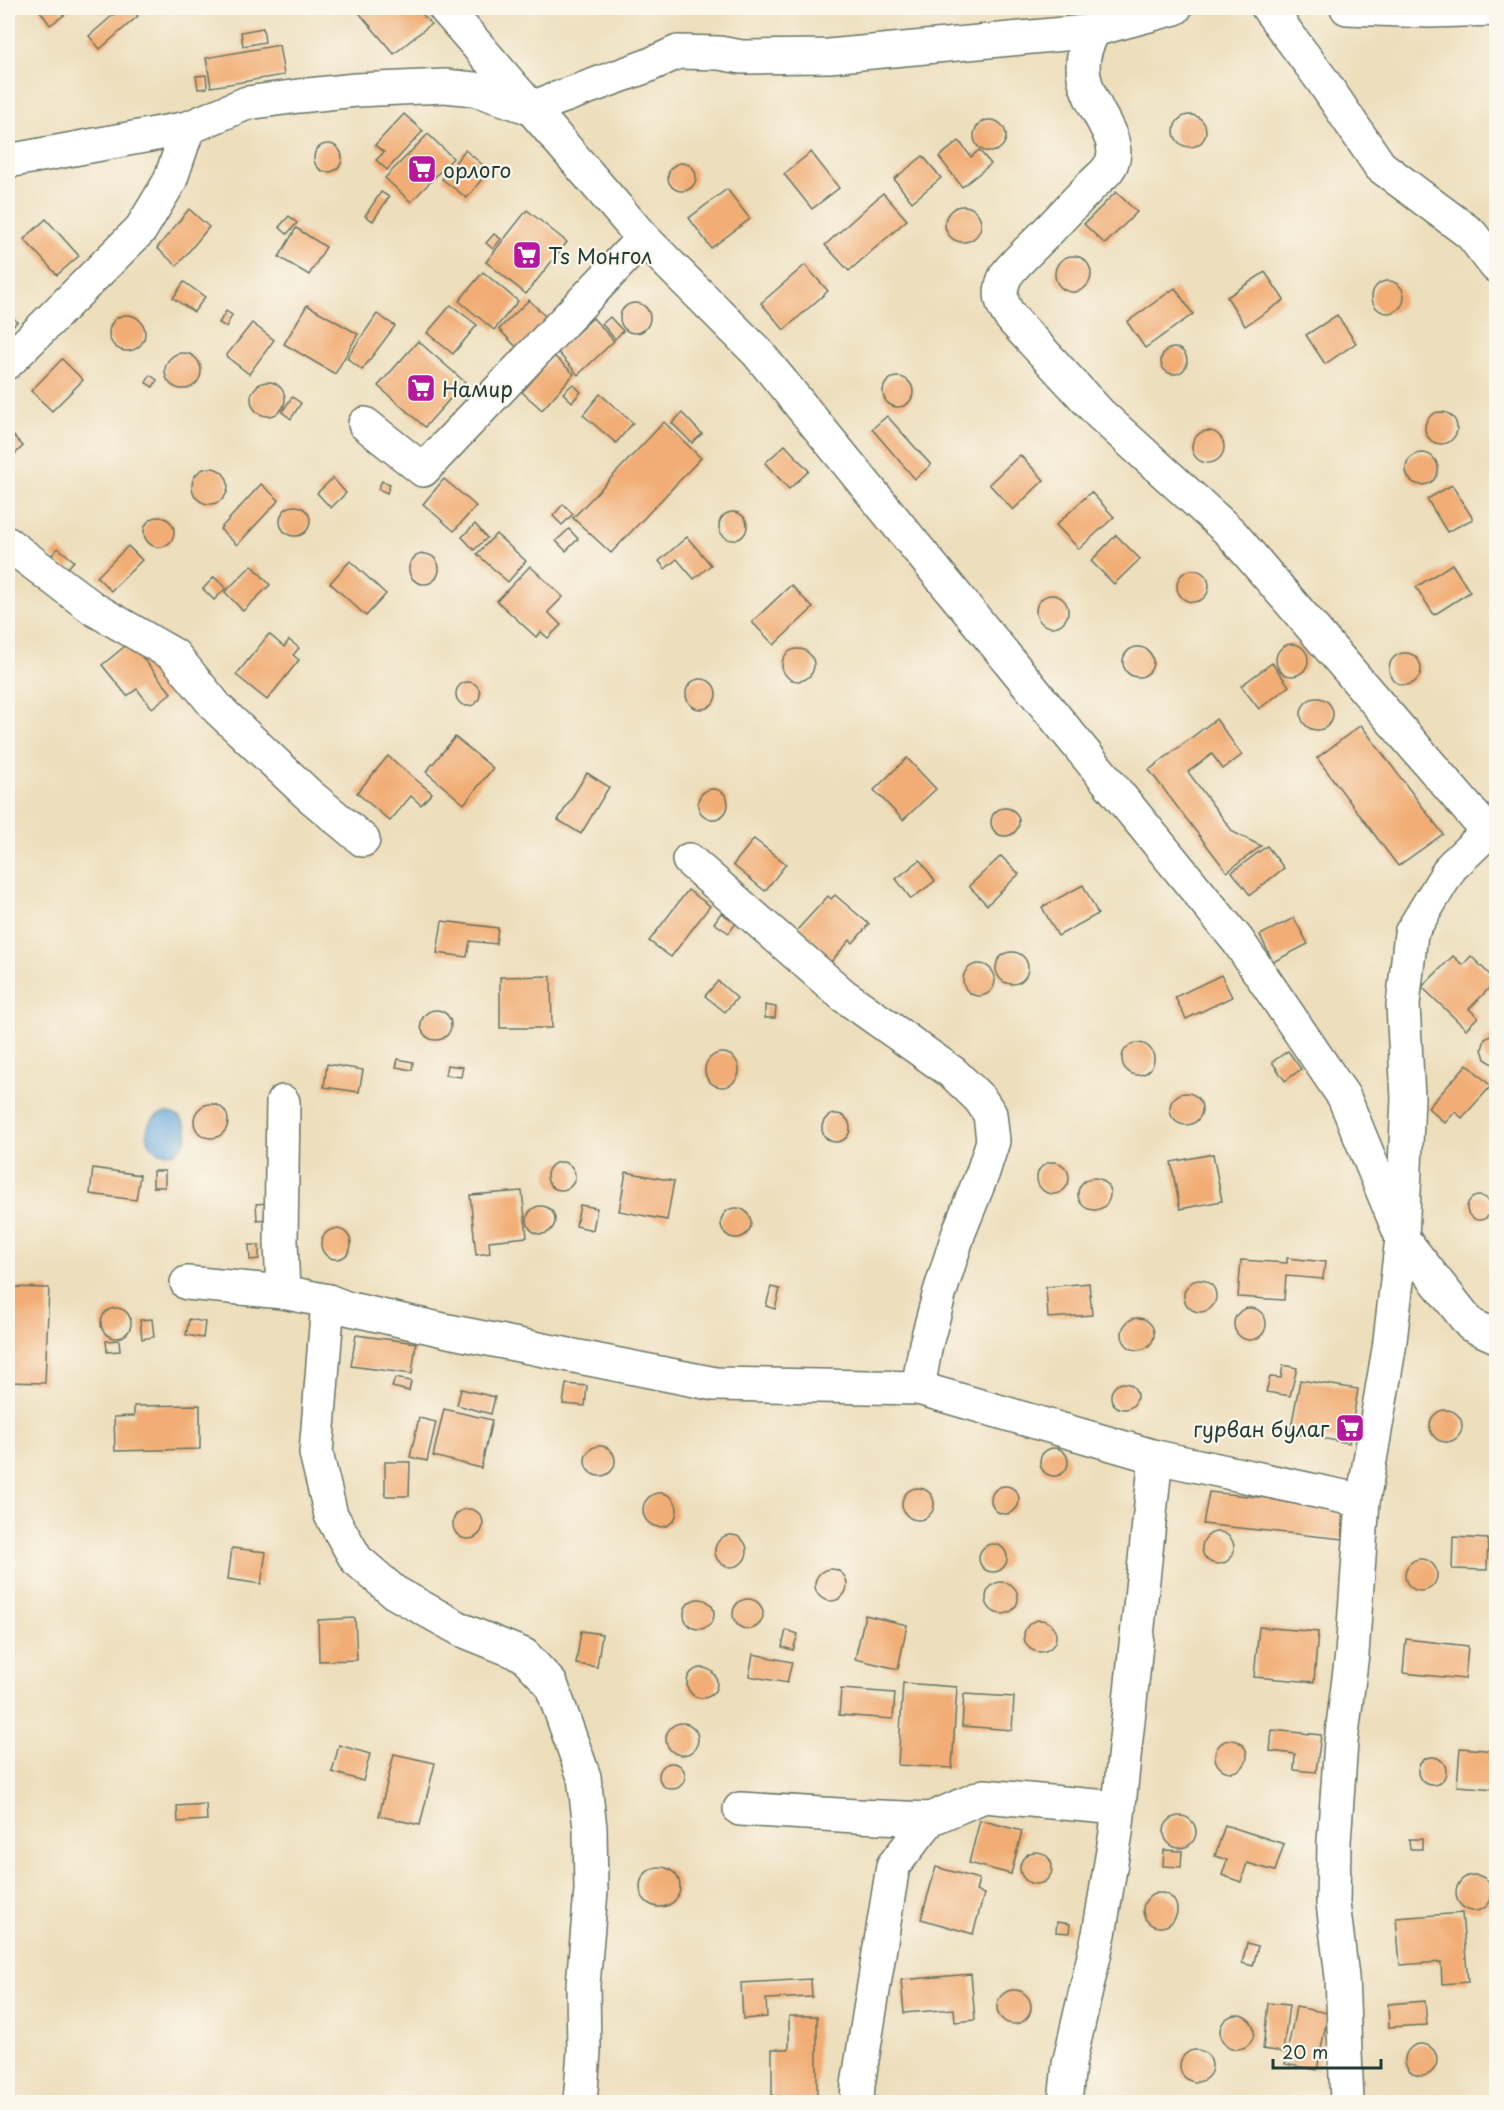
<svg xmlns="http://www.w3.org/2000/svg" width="1504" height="2110" font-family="'Playpen Sans',sans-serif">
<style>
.water{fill:#69a9dd;stroke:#447388;stroke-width:1.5}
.building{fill:#f1ad74}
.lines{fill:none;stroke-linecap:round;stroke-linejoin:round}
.street-casing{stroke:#677564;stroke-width:36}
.street{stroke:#fff;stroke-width:33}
.labels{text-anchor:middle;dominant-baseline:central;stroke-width:4.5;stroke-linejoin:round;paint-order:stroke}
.poi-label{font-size:21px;fill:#1f3d34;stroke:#fbf7ec;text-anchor:start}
</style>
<rect width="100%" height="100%" fill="#fbf7ec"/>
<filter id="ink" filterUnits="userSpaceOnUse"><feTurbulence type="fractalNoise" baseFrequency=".0167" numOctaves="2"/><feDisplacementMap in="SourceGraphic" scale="12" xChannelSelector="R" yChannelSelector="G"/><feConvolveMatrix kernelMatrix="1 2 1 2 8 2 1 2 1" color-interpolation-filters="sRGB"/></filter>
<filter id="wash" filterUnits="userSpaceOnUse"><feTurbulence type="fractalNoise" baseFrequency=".008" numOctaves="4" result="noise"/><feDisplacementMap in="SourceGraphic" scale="24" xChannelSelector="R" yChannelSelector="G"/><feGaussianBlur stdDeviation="1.35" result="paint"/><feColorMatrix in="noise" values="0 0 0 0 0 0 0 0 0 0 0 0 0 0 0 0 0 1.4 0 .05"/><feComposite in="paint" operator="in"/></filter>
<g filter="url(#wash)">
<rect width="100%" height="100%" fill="#eddebc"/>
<circle class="water" cx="167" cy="1133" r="20"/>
<g id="blocks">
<g class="building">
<path d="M 38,8 L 59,8 L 64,15 L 50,25 Z"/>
<path d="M 62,8 L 75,8 L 65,13 Z"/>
<path d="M 96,8 L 110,8 L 100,14 Z"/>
<path d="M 121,8 L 130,8 L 138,16 L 100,49 L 89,36 Z"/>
<path d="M 355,8 L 417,8 L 431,24 L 394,54 Z"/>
<path d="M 263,28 L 265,42 L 243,46 L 241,32 Z"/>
<path d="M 279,45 L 284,75 L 211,87 L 206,58 Z"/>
<path d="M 206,75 L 207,88 L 198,89 L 196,76 Z"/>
<path d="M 404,114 L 423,131 L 387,170 L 376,160 L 384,152 L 375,145 Z"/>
<circle cx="1190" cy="131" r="16"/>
<circle cx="990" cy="136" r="16"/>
<path d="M 428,134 L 453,158 L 411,202 L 385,178 Z"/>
<path d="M 959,141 L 971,157 L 979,150 L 991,164 L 962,187 L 939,157 Z"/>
<circle cx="328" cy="158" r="14"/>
<path d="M 465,150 L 489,170 L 467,198 L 442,179 Z"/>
<path d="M 811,152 L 839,188 L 812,209 L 784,174 Z"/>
<path d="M 923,156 L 941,178 L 912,202 L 894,179 Z"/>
<circle cx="682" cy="177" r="14"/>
<path d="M 727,189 L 750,219 L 711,248 L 689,218 Z"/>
<path d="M 381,192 L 389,197 L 373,221 L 365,216 Z"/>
<path d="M 1116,192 L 1137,212 L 1105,244 L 1084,224 Z"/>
<path d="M 883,193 L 907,220 L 849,271 L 825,245 Z"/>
<circle cx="963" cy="224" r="18"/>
<path d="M 189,209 L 209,227 L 177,266 L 157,248 Z"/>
<path d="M 527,210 L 567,242 L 526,294 L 486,262 Z"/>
<path d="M 289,216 L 297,223 L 287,234 L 279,227 Z"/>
<path d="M 46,219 L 79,256 L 57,275 L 24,239 Z"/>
<path d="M 296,228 L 326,247 L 309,275 L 279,257 Z"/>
<path d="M 494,234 L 501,239 L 493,249 L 486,243 Z"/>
<circle cx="1073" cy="274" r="18"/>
<path d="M 805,265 L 828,291 L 784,330 L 761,303 Z"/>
<path d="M 483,272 L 518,301 L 494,330 L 459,301 Z"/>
<path d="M 1265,272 L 1284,300 L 1245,326 L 1227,297 Z"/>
<circle cx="1388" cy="297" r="16"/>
<path d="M 184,282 L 205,297 L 194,312 L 173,298 Z"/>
<path d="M 1175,288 L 1193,314 L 1145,348 L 1127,322 Z"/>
<path d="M 529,300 L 550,321 L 520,351 L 499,329 Z"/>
<circle cx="635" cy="318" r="15"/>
<path d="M 307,305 L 358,334 L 335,374 L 284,344 Z"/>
<path d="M 451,305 L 477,325 L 453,354 L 427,333 Z"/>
<path d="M 226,311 L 232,315 L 226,327 L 219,323 Z"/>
<path d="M 377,314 L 395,326 L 362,370 L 347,358 Z"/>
<path d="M 11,315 L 17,322 L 8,330 L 8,318 Z"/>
<path d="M 1337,315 L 1356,343 L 1325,364 L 1306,335 Z"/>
<circle cx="127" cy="333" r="18"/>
<path d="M 610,317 L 623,331 L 615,339 L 602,324 Z"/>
<path d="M 593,318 L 614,341 L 578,375 L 557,351 Z"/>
<path d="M 252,323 L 274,340 L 249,374 L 226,356 Z"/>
<path d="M 418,341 L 465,382 L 425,427 L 378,386 Z"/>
<circle cx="1174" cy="361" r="13"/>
<circle cx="183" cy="371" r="18"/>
<path d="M 554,356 L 574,374 L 542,410 L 522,392 Z"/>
<path d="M 62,359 L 83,380 L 52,411 L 31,391 Z"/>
<path d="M 150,375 L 157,380 L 153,387 L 146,383 Z"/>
<circle cx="898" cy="392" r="15"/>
<circle cx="268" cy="399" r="17"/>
<path d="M 573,384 L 581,392 L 572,402 L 563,393 Z"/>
<path d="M 600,394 L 633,423 L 616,443 L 583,415 Z"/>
<path d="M 292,397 L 301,403 L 291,419 L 282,412 Z"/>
<circle cx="1441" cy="428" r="16"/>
<path d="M 682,413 L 702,434 L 692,443 L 672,423 Z"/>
<path d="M 887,416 L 931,465 L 915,479 L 872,429 Z"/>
<path d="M 664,422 L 701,458 L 611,553 L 573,518 Z"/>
<path d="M 8,430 L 23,446 L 8,461 Z"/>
<circle cx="1208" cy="447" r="16"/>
<path d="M 785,445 L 809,471 L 789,489 L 765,463 Z"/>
<circle cx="1422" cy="469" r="16"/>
<path d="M 1020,455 L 1044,480 L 1013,510 L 989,484 Z"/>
<circle cx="210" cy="486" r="18"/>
<path d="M 333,478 L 346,493 L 331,508 L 317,493 Z"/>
<path d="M 444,479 L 476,506 L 454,531 L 423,504 Z"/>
<path d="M 382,481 L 390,484 L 387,493 L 378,489 Z"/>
<path d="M 261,484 L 279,500 L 237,545 L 220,529 Z"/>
<path d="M 1452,485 L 1473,519 L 1447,532 L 1427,499 Z"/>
<path d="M 1091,492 L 1114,517 L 1079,549 L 1056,525 Z"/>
<path d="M 563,504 L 573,514 L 562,525 L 553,516 Z"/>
<circle cx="295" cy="521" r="15"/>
<circle cx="733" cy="526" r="14"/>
<circle cx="159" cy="532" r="15"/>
<path d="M 475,524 L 487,538 L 474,550 L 462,537 Z"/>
<path d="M 569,529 L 578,539 L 566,551 L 556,541 Z"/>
<path d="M 496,534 L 526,561 L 508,582 L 477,554 Z"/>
<path d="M 1116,535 L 1140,559 L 1114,584 L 1091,561 Z"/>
<path d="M 687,537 L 711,565 L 694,579 L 677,559 L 665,569 L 659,561 Z"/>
<path d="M 128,546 L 142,560 L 111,591 L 97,577 Z"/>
<path d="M 58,548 L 74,561 L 67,569 L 51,556 Z"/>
<circle cx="424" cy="569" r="15"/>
<path d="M 350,561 L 386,594 L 366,616 L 330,583 Z"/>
<path d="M 1452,564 L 1470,592 L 1434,615 L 1416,587 Z"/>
<path d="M 252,565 L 270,585 L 243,611 L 225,592 Z"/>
<path d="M 530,566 L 563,597 L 548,612 L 561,625 L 548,638 L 541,632 L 536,637 L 497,601 Z"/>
<circle cx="1193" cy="586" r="16"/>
<path d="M 214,577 L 226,588 L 214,600 L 203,589 Z"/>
<path d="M 791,585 L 813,608 L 774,645 L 752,622 Z"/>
<circle cx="1052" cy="611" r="16"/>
<path d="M 269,634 L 284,647 L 289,640 L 299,648 L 293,655 L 299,660 L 267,700 L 236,675 Z"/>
<path d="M 130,642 L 171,693 L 152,708 L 137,689 L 127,696 L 102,665 Z"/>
<circle cx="1292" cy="660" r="16"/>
<circle cx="1138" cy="662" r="15"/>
<circle cx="798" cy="665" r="16"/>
<circle cx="1405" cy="669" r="16"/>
<path d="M 1272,663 L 1289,686 L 1259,709 L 1241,686 Z"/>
<circle cx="701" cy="694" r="15"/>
<circle cx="468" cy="694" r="12"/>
<circle cx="1317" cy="714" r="16"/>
<path d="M 1216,719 L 1242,755 L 1223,769 L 1212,754 L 1188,772 L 1233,832 L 1261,846 L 1227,872 L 1149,770 Z"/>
<path d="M 1361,725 L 1443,834 L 1398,866 L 1317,758 Z"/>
<path d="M 455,737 L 493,768 L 464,804 L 426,772 Z"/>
<path d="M 388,756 L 432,793 L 421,805 L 411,796 L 390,821 L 357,793 Z"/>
<path d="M 907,758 L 936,789 L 903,820 L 874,790 Z"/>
<path d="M 587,773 L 609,787 L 581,834 L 558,820 Z"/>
<circle cx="713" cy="804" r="15"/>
<circle cx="1005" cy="822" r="14"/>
<path d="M 754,839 L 786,864 L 765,891 L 733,865 Z"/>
<path d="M 1267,846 L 1284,868 L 1250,895 L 1232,872 Z"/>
<path d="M 1001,856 L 1019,874 L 987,905 L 969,886 Z"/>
<path d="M 920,860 L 935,881 L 911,899 L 896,879 Z"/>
<path d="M 1083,885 L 1098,914 L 1058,936 L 1042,907 Z"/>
<path d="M 688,890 L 710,906 L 671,957 L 649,941 Z"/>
<path d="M 835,895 L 869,924 L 853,943 L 850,940 L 823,971 L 788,940 L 828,896 L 831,899 Z"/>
<path d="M 721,913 L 736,923 L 729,933 L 714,923 Z"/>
<path d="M 1294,918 L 1308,944 L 1273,962 L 1260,935 Z"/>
<path d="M 442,921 L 498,928 L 496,944 L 470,941 L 467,957 L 437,953 Z"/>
<circle cx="1012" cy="968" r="16"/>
<path d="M 1453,956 L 1463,965 L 1471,956 L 1496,981 L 1469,1009 L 1478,1017 L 1466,1029 L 1422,987 Z"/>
<circle cx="979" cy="980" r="16"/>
<path d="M 1221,975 L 1232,997 L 1186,1019 L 1175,997 Z"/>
<path d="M 551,976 L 552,1028 L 500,1028 L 500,977 Z"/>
<path d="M 718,981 L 737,998 L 725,1012 L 705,996 Z"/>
<path d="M 765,1005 L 776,1007 L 775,1018 L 765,1018 Z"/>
<circle cx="436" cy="1025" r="15"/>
<path d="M 1496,1033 L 1496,1066 L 1485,1059 L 1482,1049 L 1485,1039 Z"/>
<circle cx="1138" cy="1059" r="16"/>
<path d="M 1288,1051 L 1301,1069 L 1285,1081 L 1272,1062 Z"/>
<circle cx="722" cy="1070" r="17"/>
<path d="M 398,1059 L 413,1062 L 412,1070 L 396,1067 Z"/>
<path d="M 327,1064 L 363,1070 L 359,1092 L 324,1087 Z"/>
<path d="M 1467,1064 L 1491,1086 L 1462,1118 L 1455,1112 L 1445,1123 L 1428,1108 Z"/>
<path d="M 447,1065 L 463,1067 L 461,1077 L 445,1075 Z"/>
<circle cx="1186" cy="1109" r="16"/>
<circle cx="211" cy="1121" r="17"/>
<circle cx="836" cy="1128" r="14"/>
<path d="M 1213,1154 L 1222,1201 L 1180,1209 L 1171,1162 Z"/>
<circle cx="1053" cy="1178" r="16"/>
<circle cx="561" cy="1176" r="14"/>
<path d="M 93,1168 L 140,1175 L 136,1200 L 90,1194 Z"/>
<rect x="153" y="1171" width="12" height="16"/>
<path d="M 626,1172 L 674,1181 L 667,1220 L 619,1211 Z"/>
<circle cx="1094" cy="1194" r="16"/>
<path d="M 522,1191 L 527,1237 L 489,1241 L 490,1253 L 476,1255 L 470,1195 Z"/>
<circle cx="1479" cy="1208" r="12"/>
<path d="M 268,1203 L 269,1219 L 257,1220 L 256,1204 Z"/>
<path d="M 580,1205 L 597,1208 L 593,1230 L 576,1226 Z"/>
<circle cx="541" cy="1220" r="14"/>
<circle cx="736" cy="1223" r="15"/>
<circle cx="336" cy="1244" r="15"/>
<path d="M 249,1245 L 259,1245 L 259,1259 L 250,1260 Z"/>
<path d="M 1287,1258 L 1325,1262 L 1323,1279 L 1286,1276 L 1284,1300 L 1238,1297 L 1241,1260 L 1287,1263 Z"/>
<circle cx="1200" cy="1296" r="16"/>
<path d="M 1089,1283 L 1092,1315 L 1048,1318 L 1046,1287 Z"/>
<path d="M 8,1287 L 49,1288 L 45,1383 L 8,1382 Z"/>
<path d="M 771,1287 L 780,1289 L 775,1309 L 766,1306 Z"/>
<circle cx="1250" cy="1324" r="16"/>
<circle cx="116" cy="1323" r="15"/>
<circle cx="1138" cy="1334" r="16"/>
<path d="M 152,1319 L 154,1337 L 142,1339 L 140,1320 Z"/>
<path d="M 189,1319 L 205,1322 L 203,1338 L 186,1335 Z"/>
<path d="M 356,1335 L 416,1343 L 412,1374 L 351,1366 Z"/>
<path d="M 119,1340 L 120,1351 L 107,1352 L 106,1341 Z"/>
<path d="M 1283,1365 L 1297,1368 L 1290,1396 L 1266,1392 L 1270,1377 L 1281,1378 Z"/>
<path d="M 395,1378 L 411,1381 L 409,1391 L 392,1387 Z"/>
<path d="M 1300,1380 L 1358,1389 L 1349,1443 L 1290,1433 Z"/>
<circle cx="1124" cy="1396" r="13"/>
<path d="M 566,1384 L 587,1386 L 585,1406 L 563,1404 Z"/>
<path d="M 461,1389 L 495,1397 L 491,1414 L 457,1405 Z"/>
<path d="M 200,1405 L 200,1449 L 115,1451 L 114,1417 L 134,1416 L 134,1406 Z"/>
<path d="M 444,1409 L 492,1420 L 481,1468 L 433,1456 Z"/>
<circle cx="1446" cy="1426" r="16"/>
<path d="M 419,1418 L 436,1422 L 427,1461 L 410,1457 Z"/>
<circle cx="600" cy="1461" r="15"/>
<circle cx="1054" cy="1462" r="14"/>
<path d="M 385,1462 L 410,1462 L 409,1496 L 385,1496 Z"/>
<circle cx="1005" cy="1500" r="14"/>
<circle cx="918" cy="1504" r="16"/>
<path d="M 1209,1492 L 1342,1506 L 1343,1539 L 1203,1524 Z"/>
<circle cx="660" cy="1510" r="17"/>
<circle cx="468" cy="1524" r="15"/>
<circle cx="1218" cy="1548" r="16"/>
<circle cx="731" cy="1551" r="16"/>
<path d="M 1453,1537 L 1488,1539 L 1487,1570 L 1452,1569 Z"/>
<circle cx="993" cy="1558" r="14"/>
<path d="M 232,1548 L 266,1552 L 261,1584 L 228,1579 Z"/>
<circle cx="1421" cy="1575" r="16"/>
<circle cx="831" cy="1585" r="16"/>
<circle cx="1002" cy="1598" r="16"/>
<circle cx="748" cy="1614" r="15"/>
<circle cx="699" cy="1614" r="15"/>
<path d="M 865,1615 L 907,1625 L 898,1669 L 855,1659 Z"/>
<path d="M 355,1618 L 357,1660 L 319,1661 L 318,1620 Z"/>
<circle cx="1040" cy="1636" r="16"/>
<path d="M 1259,1627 L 1318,1632 L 1314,1682 L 1254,1677 Z"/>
<path d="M 786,1630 L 798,1634 L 793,1650 L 782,1647 Z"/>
<path d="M 581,1631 L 602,1634 L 597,1667 L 576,1664 Z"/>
<path d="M 1406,1639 L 1468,1646 L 1465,1679 L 1403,1673 Z"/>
<path d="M 753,1654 L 792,1662 L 787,1683 L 749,1676 Z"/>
<circle cx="702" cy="1683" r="15"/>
<path d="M 903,1683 L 957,1687 L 952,1768 L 898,1765 Z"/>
<path d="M 841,1689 L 895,1693 L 893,1719 L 839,1715 Z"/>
<path d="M 964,1694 L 1014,1697 L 1012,1730 L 962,1726 Z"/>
<circle cx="682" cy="1739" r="16"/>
<path d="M 1272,1730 L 1321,1735 L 1316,1772 L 1294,1770 L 1295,1754 L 1270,1751 Z"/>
<circle cx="1231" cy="1756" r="16"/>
<path d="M 339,1745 L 370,1754 L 363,1781 L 332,1772 Z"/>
<path d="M 1460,1748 L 1496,1751 L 1496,1789 L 1457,1786 Z"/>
<path d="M 394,1754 L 435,1763 L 420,1825 L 379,1816 Z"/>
<circle cx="1432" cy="1771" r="14"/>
<circle cx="672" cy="1776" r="13"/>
<path d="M 206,1804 L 207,1820 L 178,1822 L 177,1806 Z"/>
<circle cx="1180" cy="1832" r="16"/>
<path d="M 980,1820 L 1022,1831 L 1011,1874 L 969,1863 Z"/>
<path d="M 1225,1825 L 1284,1844 L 1275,1871 L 1247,1863 L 1241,1882 L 1222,1875 L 1227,1860 L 1215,1856 Z"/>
<path d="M 1409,1839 L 1422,1839 L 1422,1849 L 1410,1849 Z"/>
<path d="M 1164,1850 L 1182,1851 L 1181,1867 L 1163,1866 Z"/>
<circle cx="1036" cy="1868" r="16"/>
<circle cx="660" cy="1887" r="20"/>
<path d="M 936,1867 L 979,1879 L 976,1891 L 984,1894 L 973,1934 L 921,1919 Z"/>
<circle cx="1474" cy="1893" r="18"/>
<circle cx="1160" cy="1910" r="17"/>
<path d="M 1462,1913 L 1468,1982 L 1442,1984 L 1441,1962 L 1400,1965 L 1396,1918 Z"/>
<path d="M 1057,1922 L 1070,1924 L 1069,1933 L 1056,1932 Z"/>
<path d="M 1496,1938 L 1496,1958 L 1494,1951 Z"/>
<path d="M 1247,1943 L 1258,1946 L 1253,1966 L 1242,1963 Z"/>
<path d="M 971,1974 L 975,2020 L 955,2022 L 954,2009 L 904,2013 L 901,1980 Z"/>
<path d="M 811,1979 L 812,1997 L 766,1999 L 767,2017 L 743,2019 L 741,1983 Z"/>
<circle cx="1014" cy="2007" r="17"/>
<path d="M 1425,2001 L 1427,2025 L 1389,2027 L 1388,2004 Z"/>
<path d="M 1268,2003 L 1289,2005 L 1283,2052 L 1263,2049 Z"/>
<path d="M 1296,2007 L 1328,2013 L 1317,2070 L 1285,2064 Z"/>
<circle cx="1237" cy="2032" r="17"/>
<path d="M 789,2016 L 817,2016 L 817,2102 L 772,2102 L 772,2049 L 789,2049 Z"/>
<circle cx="1421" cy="2060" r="16"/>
<circle cx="1196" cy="2066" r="16"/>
</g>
</g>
</g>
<g filter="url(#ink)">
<use href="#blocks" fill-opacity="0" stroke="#677564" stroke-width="1.5"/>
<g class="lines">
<g class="street-casing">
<g id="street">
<path d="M 445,8 L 643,238 L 757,352 L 1238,941 L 1344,1097 L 1402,1238 L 1471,1325 L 1496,1336"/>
<path d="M 1268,8 L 1322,80 L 1380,166 L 1471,234 L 1496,266"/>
<path d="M 1347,8 L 1430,11 L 1496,9"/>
<path d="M 1095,30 C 1056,87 1126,127 1112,162 C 1108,173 1096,180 1088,189 C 1074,203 1061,218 1047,232 C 1033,247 1018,259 1006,275 C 997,293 1001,306 1014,321 L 1100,414 L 1231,533 L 1488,832"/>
<path d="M 8,161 L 188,128 L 247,103 L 299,96 L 356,90 L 445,86 L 474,89 L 531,108 L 647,66 L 678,52 L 719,53 L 742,57 L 829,56 L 1085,32 L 1175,8"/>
<path d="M 8,362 L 141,229 L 170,181 L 188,128"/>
<path d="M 365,424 L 423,470 L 643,238"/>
<path d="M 8,544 L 94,609 L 174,655 L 218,709 L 309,795 L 363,840"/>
<path d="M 689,860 L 843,995 L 953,1073 L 980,1099 L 990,1114 L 993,1141 L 983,1172 L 959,1232 L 940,1292 L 926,1344 L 918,1388"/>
<path d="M 283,1102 L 281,1241 L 283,1292 L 328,1301 L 346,1308 L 448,1331 L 715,1384 L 918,1388 L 1156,1457 L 1363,1501"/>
<path d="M 187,1283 L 283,1292"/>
<path d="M 328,1301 L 316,1453 L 331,1515 L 356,1559 L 394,1592 L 462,1630 L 524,1655 L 551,1684 L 584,1777 L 590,1828 L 591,1891 L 583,1985 L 584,2052 L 580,2102"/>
<path d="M 740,1809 L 856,1816 L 930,1819"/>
<path d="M 857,2102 L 858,2085 L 893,1866 L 930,1819 L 984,1796 L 1119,1808"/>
<path d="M 1065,2102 L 1069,2064 L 1099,1934 L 1116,1833 L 1156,1457"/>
<path d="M 1347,2102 L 1342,1977 L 1333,1903 L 1334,1842 L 1341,1742 L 1352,1654 L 1363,1501 L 1389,1349 L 1402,1238 L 1408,1098 L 1403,1005 L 1411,933 L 1451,867 L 1496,824"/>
</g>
</g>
<use href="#street" class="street"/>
</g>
</g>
<defs>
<g id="supermarket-square" transform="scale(1.5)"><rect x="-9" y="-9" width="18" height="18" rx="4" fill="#b5179e" stroke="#fbf7ec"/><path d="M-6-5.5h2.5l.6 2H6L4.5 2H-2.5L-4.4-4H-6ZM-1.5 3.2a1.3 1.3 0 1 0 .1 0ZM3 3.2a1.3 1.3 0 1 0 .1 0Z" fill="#fff"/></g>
</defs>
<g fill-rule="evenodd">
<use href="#supermarket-square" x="422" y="169"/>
<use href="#supermarket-square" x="527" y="255"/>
<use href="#supermarket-square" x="421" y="388"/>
<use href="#supermarket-square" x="1350" y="1428"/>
</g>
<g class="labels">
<g class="poi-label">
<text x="443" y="169">орлого</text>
<text x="548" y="255">Ts Монгол</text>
<text x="442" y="388">Намир</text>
<text x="1329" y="1428" text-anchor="end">гурван булаг</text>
</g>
</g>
<rect width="1504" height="2110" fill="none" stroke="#fbf7ec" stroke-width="30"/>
<path d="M1273 2059v9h108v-9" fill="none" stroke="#1f3d34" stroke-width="3"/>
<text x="1282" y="2059" font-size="18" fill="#1f3d34" stroke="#fbf7ec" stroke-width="4.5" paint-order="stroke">20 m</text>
</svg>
